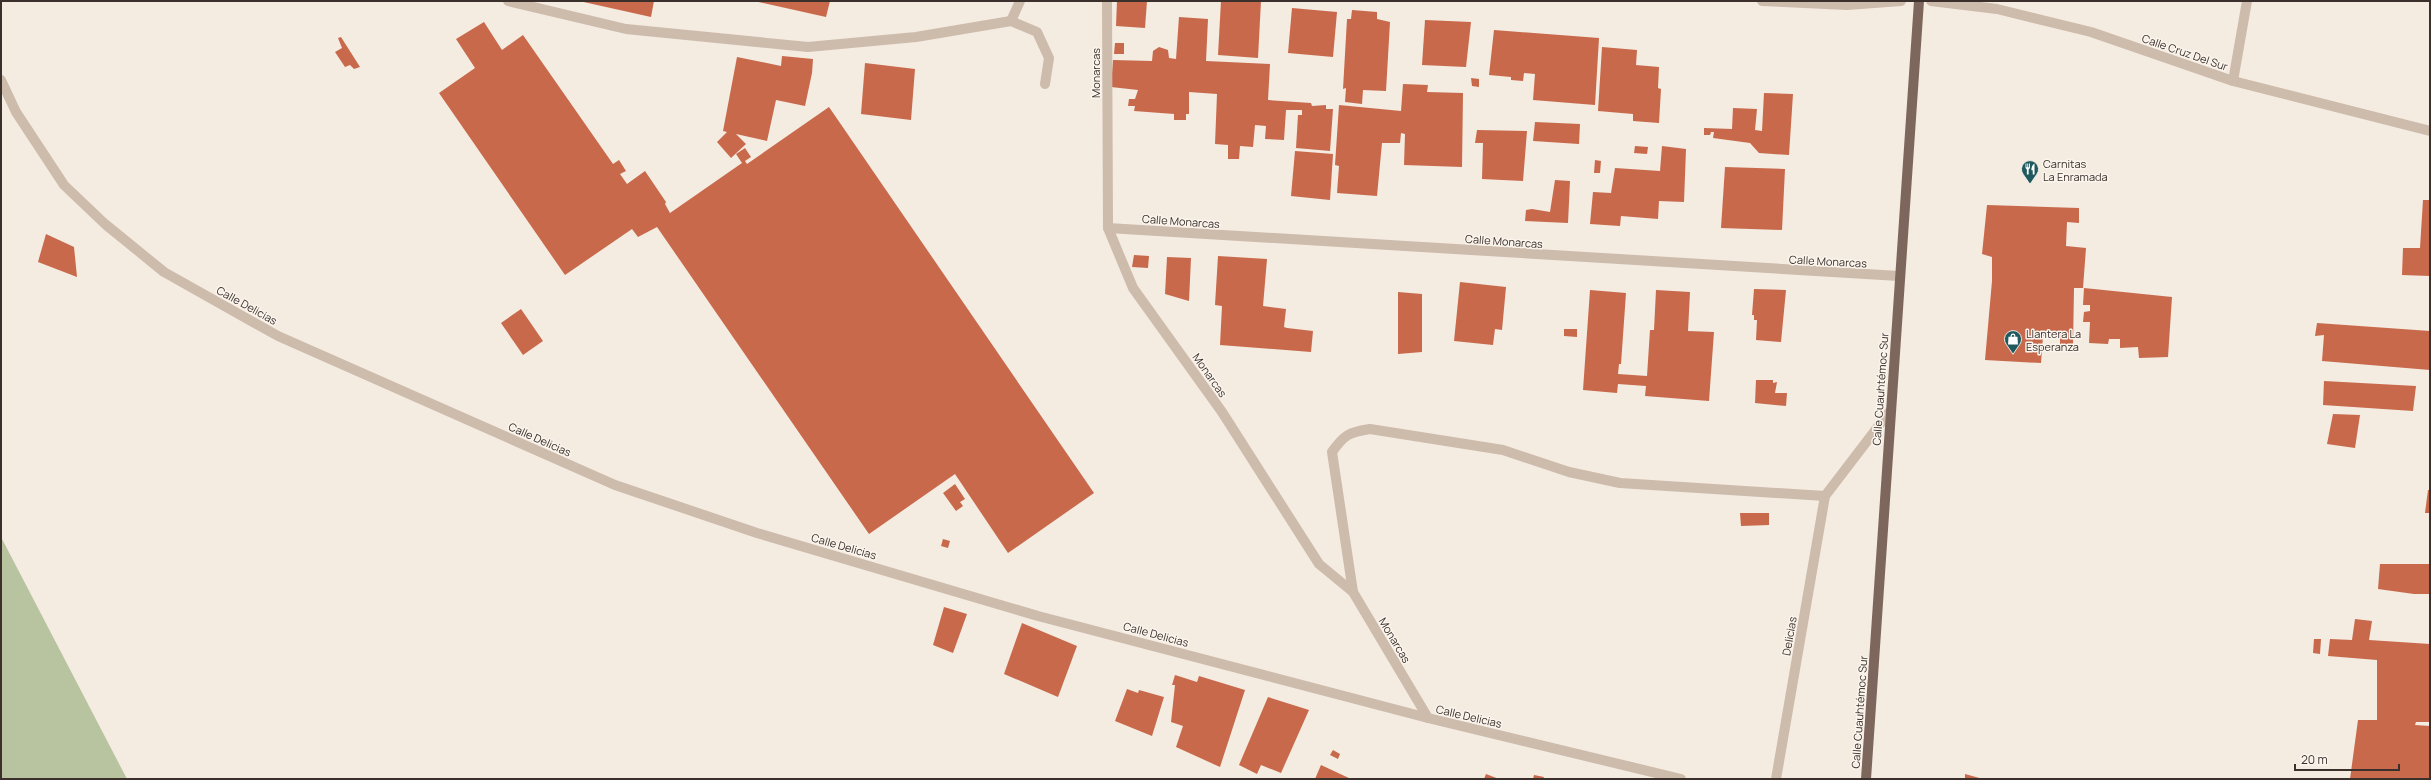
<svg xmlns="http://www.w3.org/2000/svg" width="2431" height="780" font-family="Manrope,sans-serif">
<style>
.green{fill:#b8c4a0}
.building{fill:#c8694b}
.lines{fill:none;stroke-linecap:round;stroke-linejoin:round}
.minor{stroke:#cdbbac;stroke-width:10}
.major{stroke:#7d675c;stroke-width:10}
.labels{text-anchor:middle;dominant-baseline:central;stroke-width:3;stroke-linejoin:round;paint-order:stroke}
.street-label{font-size:11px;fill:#3b302b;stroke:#fbf5ee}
.poi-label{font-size:11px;fill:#3b302b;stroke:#fbf5ee;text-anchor:start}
</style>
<rect width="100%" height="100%" fill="#f4ebe1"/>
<path class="green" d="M 1,537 L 127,779 L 1,779 Z"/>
<g class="building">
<path d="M 579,1 L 654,1 L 651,17 Z"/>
<path d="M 754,1 L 830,1 L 826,17 Z"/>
<path d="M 1117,1 L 1147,1 L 1145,28 L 1116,26 Z"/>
<path d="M 1221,1 L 1261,1 L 1258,58 L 1218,55 Z"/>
<path d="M 1292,8 L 1337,12 L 1333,57 L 1288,53 Z"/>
<path d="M 1352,10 L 1377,12 L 1377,19 L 1390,22 L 1386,91 L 1363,90 L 1362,104 L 1345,102 L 1346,88 L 1343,89 L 1347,19 L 1351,19 Z"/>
<path d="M 1179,17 L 1208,19 L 1206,61 L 1270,64 L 1268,100 L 1311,103 L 1312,106 L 1326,105 L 1326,109 L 1333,109 L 1330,151 L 1296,148 L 1298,115 L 1302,115 L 1302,110 L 1286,110 L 1284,140 L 1265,139 L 1266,126 L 1255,125 L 1253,147 L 1240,146 L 1239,159 L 1228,159 L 1228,145 L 1215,144 L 1217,94 L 1189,92 L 1189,114 L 1186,114 L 1186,120 L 1174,120 L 1174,114 L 1134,111 L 1135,106 L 1128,106 L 1129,99 L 1135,99 L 1138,90 L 1111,87 L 1113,60 L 1152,61 L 1153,51 L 1159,47 L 1168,50 L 1169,58 L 1176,59 Z"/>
<path d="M 1425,20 L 1471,22 L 1466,67 L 1422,65 Z"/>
<path d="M 484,22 L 502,50 L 523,35 L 613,164 L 619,160 L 626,171 L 620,174 L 627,184 L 645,171 L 666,202 L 665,204 L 670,213 L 742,163 L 736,154 L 745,148 L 751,157 L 745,161 L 747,164 L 829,107 L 1094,493 L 1008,553 L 955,474 L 869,534 L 657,227 L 638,237 L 632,229 L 565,275 L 439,93 L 475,68 L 456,39 Z"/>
<path d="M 1494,30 L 1599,38 L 1595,105 L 1533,100 L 1535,74 L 1524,73 L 1523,81 L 1511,80 L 1511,77 L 1489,75 Z"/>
<path d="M 341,37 L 360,67 L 354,69 L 350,65 L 345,67 L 335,52 L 342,48 L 338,38 Z"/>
<path d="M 1115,43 L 1124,43 L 1124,54 L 1114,54 Z"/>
<path d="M 1602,47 L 1637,50 L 1636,65 L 1659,67 L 1658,88 L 1661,89 L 1659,123 L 1633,121 L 1633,114 L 1598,111 Z"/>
<path d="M 782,56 L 813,59 L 812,73 L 805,106 L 776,100 L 767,141 L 736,134 L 746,144 L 731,158 L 717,142 L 727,132 L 723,131 L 737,57 L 781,66 Z"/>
<path d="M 865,63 L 915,69 L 911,120 L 861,114 Z"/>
<path d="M 1471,78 L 1479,79 L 1479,87 L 1472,86 Z"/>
<path d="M 1403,84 L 1428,85 L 1427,92 L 1463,93 L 1462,167 L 1404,165 L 1405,134 L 1401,133 L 1400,143 L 1382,143 L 1377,196 L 1337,193 L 1339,166 L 1335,165 L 1339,105 L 1401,111 Z"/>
<path d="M 1764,93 L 1793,94 L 1789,155 L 1759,153 L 1750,143 L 1713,138 L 1714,132 L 1711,132 L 1710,135 L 1704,135 L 1704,128 L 1732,129 L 1733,108 L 1757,109 L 1755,130 L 1762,131 Z"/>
<path d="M 1535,122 L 1580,124 L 1579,144 L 1533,141 Z"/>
<path d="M 1477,130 L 1527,131 L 1523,181 L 1482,179 L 1483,143 L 1475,143 Z"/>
<path d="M 1635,146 L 1648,147 L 1647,154 L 1634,153 Z"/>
<path d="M 1662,146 L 1686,149 L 1684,202 L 1659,201 L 1658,219 L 1621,216 L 1620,226 L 1590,224 L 1593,192 L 1611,193 L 1615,168 L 1660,171 Z"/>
<path d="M 1295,151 L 1333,154 L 1330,200 L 1291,196 Z"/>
<path d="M 1595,160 L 1601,161 L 1600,173 L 1594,173 Z"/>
<path d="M 1725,167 L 1785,169 L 1782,230 L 1721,228 Z"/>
<path d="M 1555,180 L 1570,181 L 1568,223 L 1525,221 L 1526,210 L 1532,209 L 1550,212 Z"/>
<path d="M 2423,200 L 2430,200 L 2430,276 L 2402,275 L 2403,248 L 2420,248 Z"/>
<path d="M 1987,205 L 2079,208 L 2079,223 L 2067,222 L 2066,246 L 2086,248 L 2083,288 L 2074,288 L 2073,346 L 2060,347 L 2060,337 L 2043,336 L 2041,363 L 1985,360 L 1992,281 L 1992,257 L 1982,254 Z"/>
<path d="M 46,234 L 74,247 L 77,277 L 38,262 Z"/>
<path d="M 1134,255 L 1149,256 L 1148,268 L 1132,267 Z"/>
<path d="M 1218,256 L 1267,259 L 1263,306 L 1286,309 L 1284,327 L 1287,328 L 1313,331 L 1311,352 L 1220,345 L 1222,306 L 1215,305 Z"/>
<path d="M 1167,257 L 1191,258 L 1189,301 L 1165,294 Z"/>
<path d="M 1460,282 L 1506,287 L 1502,330 L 1495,329 L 1493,345 L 1454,341 Z"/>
<path d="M 2084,288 L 2172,297 L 2168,357 L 2139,358 L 2138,347 L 2120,348 L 2120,339 L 2109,339 L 2108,344 L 2089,343 L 2090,322 L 2083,322 L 2084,312 L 2090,311 L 2090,305 L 2083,305 Z"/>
<path d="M 1754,289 L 1786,290 L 1781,342 L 1756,340 L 1757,320 L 1754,320 L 1754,315 L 1752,315 Z"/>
<path d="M 1590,290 L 1626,293 L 1621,364 L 1619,364 L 1618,374 L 1647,376 L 1650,330 L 1654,330 L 1656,290 L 1690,292 L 1688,331 L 1714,332 L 1709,401 L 1645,396 L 1646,386 L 1618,384 L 1617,393 L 1583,390 Z"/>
<path d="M 1398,292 L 1422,294 L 1422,352 L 1398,354 Z"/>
<path d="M 521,309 L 543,341 L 523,355 L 501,323 Z"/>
<path d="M 2317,323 L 2430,331 L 2430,370 L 2322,361 L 2324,335 L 2315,336 Z"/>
<path d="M 1564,329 L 1577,329 L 1577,337 L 1564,336 Z"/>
<path d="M 1756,380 L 1773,380 L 1773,383 L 1777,382 L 1775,393 L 1787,393 L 1786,406 L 1755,403 Z"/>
<path d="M 2324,381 L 2416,386 L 2413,411 L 2323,405 Z"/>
<path d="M 2333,414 L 2360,415 L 2355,448 L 2327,444 Z"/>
<path d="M 955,484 L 965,499 L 960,502 L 963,506 L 956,511 L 943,493 Z"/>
<path d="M 2428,490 L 2430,490 L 2430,513 L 2425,513 Z"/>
<path d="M 1740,513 L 1769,513 L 1769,525 L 1741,526 Z"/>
<path d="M 943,539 L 950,541 L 948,548 L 941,546 Z"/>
<path d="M 2380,564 L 2430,564 L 2430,594 L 2414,594 L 2378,589 Z"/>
<path d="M 944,607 L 967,614 L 953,653 L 933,645 Z"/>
<path d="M 2355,619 L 2372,621 L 2369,640 L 2430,644 L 2430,722 L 2416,722 L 2415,725 L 2430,726 L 2430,779 L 2350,779 L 2358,720 L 2377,720 L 2377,660 L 2328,656 L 2330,639 L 2352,640 Z"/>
<path d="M 1022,623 L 1077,646 L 1058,697 L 1004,674 Z"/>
<path d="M 2314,639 L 2321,639 L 2320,654 L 2313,653 Z"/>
<path d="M 1175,675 L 1197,682 L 1199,676 L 1245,690 L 1220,767 L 1176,747 L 1183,726 L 1171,722 L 1175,685 L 1172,685 Z"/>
<path d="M 1127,689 L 1138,693 L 1139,690 L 1164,697 L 1152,736 L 1115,721 Z"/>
<path d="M 1268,697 L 1309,710 L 1281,773 L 1261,765 L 1257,774 L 1239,765 Z"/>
<path d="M 1333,750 L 1340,754 L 1338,759 L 1330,755 Z"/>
<path d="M 1321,765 L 1351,779 L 1315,779 Z"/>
<path d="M 1486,774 L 1499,779 L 1484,779 Z"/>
<path d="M 1965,774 L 1983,779 L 1965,779 Z"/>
<path d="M 1534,775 L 1544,777 L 1543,779 L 1533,779 Z"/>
</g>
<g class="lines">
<g class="minor">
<path d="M 508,1 L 626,29 L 808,47 L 916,37 L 1011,21 L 1037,32 L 1049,58 L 1045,84"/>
<path d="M 1107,1 L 1108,228 L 1133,288 L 1222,412 L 1319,564 L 1353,592 L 1428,718"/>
<path d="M 1762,1 L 1847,5 L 1901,1"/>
<path d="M 1931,1 L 1997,9 L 2091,32 L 2233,81 L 2430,131"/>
<path d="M 1011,21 L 1020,1"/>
<path d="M 1,80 L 16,112 L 64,185 L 105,224 L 164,272 L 278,336 L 615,485 L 757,533 L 1038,616 L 1428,718 L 1681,779"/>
<path d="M 2233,81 L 2247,1"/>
<path d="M 1108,228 L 1899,276"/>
<path d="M 1353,592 L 1332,452 C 1344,435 1349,432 1370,429 L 1503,450 L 1569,472 L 1620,483 L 1825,496"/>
<path d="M 1776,779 L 1825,496 L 1890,411"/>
</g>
<path class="major" d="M 1866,779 L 1919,1"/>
</g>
<defs>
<g id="restaurant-pin" transform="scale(0.9)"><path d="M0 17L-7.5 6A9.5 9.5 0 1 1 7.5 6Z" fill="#1f5a5e" stroke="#fbf5ee"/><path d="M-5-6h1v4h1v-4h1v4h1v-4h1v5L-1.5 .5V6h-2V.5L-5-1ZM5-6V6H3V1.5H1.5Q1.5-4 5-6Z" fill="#fff"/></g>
<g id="shop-pin" transform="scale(0.9)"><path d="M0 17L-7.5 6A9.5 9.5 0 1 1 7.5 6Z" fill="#1f5a5e" stroke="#fbf5ee"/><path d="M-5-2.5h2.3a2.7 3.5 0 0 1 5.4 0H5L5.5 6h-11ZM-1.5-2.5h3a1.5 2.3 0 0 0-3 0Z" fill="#fff"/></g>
</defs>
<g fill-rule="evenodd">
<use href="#restaurant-pin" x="2030" y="169"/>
<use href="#shop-pin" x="2013" y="339"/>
</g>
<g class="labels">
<g class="street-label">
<text transform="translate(2185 52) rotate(19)">Calle Cruz Del Sur</text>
<text transform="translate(1095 73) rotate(-90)">Monarcas</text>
<text transform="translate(1181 221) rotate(4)">Calle Monarcas</text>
<text transform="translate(1504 241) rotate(4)">Calle Monarcas</text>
<text transform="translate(1828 261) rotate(3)">Calle Monarcas</text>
<text transform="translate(247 305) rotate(29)">Calle Delicias</text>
<text transform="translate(1210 375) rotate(55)">Monarcas</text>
<text transform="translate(1880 389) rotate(-86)">Calle Cuauhtémoc Sur</text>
<text transform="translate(540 439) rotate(24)">Calle Delicias</text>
<text transform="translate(844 546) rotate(16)">Calle Delicias</text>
<text transform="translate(1156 634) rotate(15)">Calle Delicias</text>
<text transform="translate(1789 636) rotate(-80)">Delicias</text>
<text transform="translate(1395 640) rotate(59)">Monarcas</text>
<text transform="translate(1859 712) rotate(-86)">Calle Cuauhtémoc Sur</text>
<text transform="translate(1469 716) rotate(13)">Calle Delicias</text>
</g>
<g class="poi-label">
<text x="2043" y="163">Carnitas<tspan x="2043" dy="13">La Enramada</tspan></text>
<text x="2026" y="333">Llantera La<tspan x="2026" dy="13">Esperanza</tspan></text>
</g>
</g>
<rect width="2431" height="780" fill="none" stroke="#3b302b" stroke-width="4"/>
<path d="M2295 764v6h104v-6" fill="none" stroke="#3b302b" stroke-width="2"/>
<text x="2301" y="764" font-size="12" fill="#3b302b" stroke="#fbf5ee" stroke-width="3" paint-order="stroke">20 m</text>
</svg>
